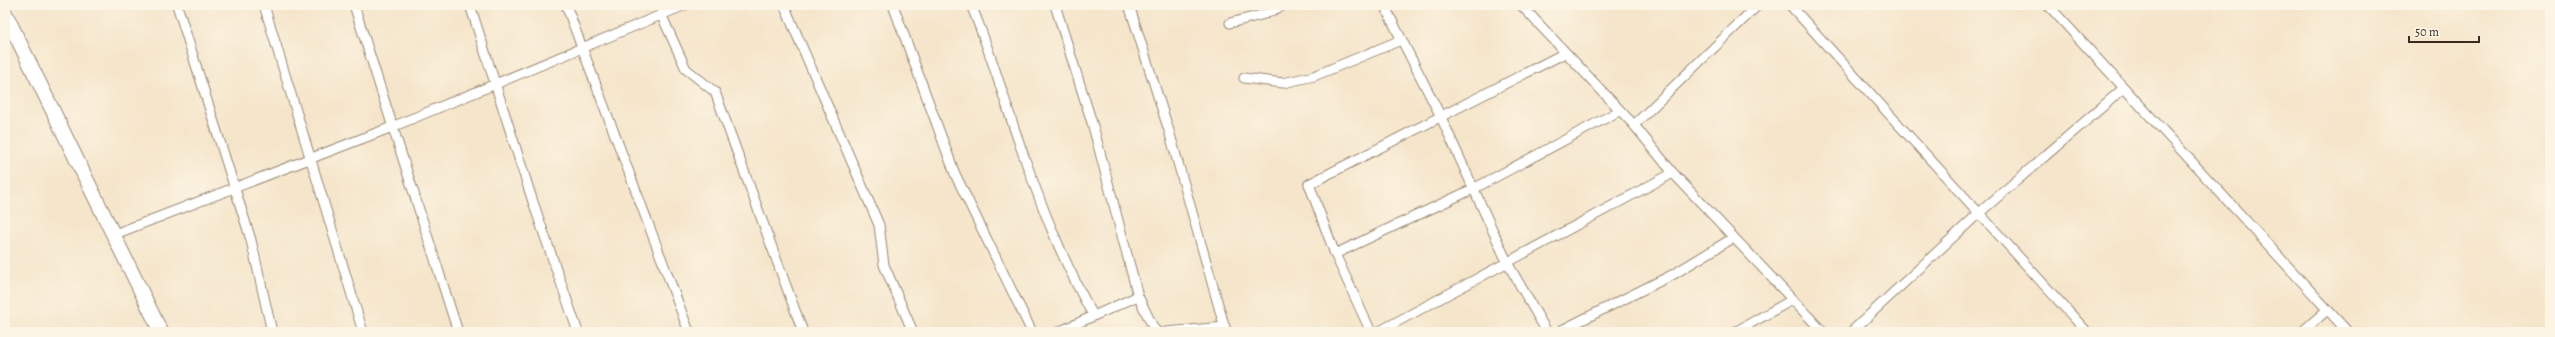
<svg xmlns="http://www.w3.org/2000/svg" width="2555" height="337" font-family="Alegreya,serif">
<style>
.lines{fill:none;stroke-linecap:round;stroke-linejoin:round}
.minor-casing{stroke:#988874;stroke-width:11}
.primary-casing{stroke:#988874;stroke-width:16}
.minor{stroke:#fff;stroke-width:9}
.primary{stroke:#fff;stroke-width:14}
</style>
<rect width="100%" height="100%" fill="#fcf5e5"/>
<filter id="ink" filterUnits="userSpaceOnUse"><feTurbulence type="fractalNoise" baseFrequency=".025" numOctaves="2"/><feDisplacementMap in="SourceGraphic" scale="8" xChannelSelector="R" yChannelSelector="G"/><feConvolveMatrix kernelMatrix="1 2 1 2 8 2 1 2 1" color-interpolation-filters="sRGB"/></filter>
<filter id="wash" filterUnits="userSpaceOnUse"><feTurbulence type="fractalNoise" baseFrequency=".012" numOctaves="4" result="noise"/><feDisplacementMap in="SourceGraphic" scale="16" xChannelSelector="R" yChannelSelector="G"/><feGaussianBlur stdDeviation="0.9" result="paint"/><feColorMatrix in="noise" values="0 0 0 0 0 0 0 0 0 0 0 0 0 0 0 0 0 1.4 0 .05"/><feComposite in="paint" operator="in"/></filter>
<g filter="url(#wash)">
<rect width="100%" height="100%" fill="#f5e5ca"/>
</g>
<g filter="url(#ink)">
<g class="lines">
<g class="minor-casing">
<g id="minor">
<path d="M 177,5 L 251,240 L 272,332"/>
<path d="M 264,5 L 363,332"/>
<path d="M 354,5 L 458,332"/>
<path d="M 470,5 L 533,202 L 578,332"/>
<path d="M 566,5 L 689,332"/>
<path d="M 784,5 L 879,225 L 884,265 L 913,332"/>
<path d="M 893,5 L 955,174 L 1032,332"/>
<path d="M 971,5 C 991,52 1004,100 1021,148 C 1041,205 1063,262 1093,315"/>
<path d="M 1055,5 L 1093,126 L 1138,296 L 1154,329 L 1158,332"/>
<path d="M 1129,5 L 1169,131 L 1226,332"/>
<path d="M 1384,5 L 1440,115 L 1508,264 L 1547,332"/>
<path d="M 1521,5 L 1634,125 L 1673,173 L 1823,332"/>
<path d="M 1790,5 L 2087,332"/>
<path d="M 2048,5 L 2348,332"/>
<path d="M 661,14 L 686,69 L 715,92 L 803,332"/>
<path d="M 1230,23 L 1265,14 L 1284,5"/>
<path d="M 1244,78 L 1283,83 L 1314,76 L 1401,40"/>
<path d="M 1634,125 L 1758,5"/>
<path d="M 115,234 L 392,127 L 685,5"/>
<path d="M 1335,254 L 1475,188 L 1619,111"/>
<path d="M 1058,332 L 1138,296"/>
<path d="M 1166,332 L 1225,327"/>
<path d="M 1371,332 L 1335,254 L 1309,184 L 1565,53"/>
<path d="M 1378,332 L 1673,173"/>
<path d="M 1558,332 L 1674,274 L 1733,238"/>
<path d="M 1735,332 L 1792,300"/>
<path d="M 1851,332 L 1979,213 L 2124,88"/>
<path d="M 2302,332 L 2327,310"/>
</g>
</g>
<g class="primary-casing">
<path id="primary" d="M 5,13 L 161,332"/>
</g>
<use href="#minor" class="minor"/>
<use href="#primary" class="primary"/>
</g>
</g>
<rect width="2555" height="337" fill="none" stroke="#fcf5e5" stroke-width="20"/>
<path d="M2409 36v6h70v-6" fill="none" stroke="#3b2a1e" stroke-width="2"/>
<text x="2415" y="36" font-size="12" fill="#3b2a1e" stroke="#fcf5e5" stroke-width="3" paint-order="stroke">50 m</text>
</svg>
